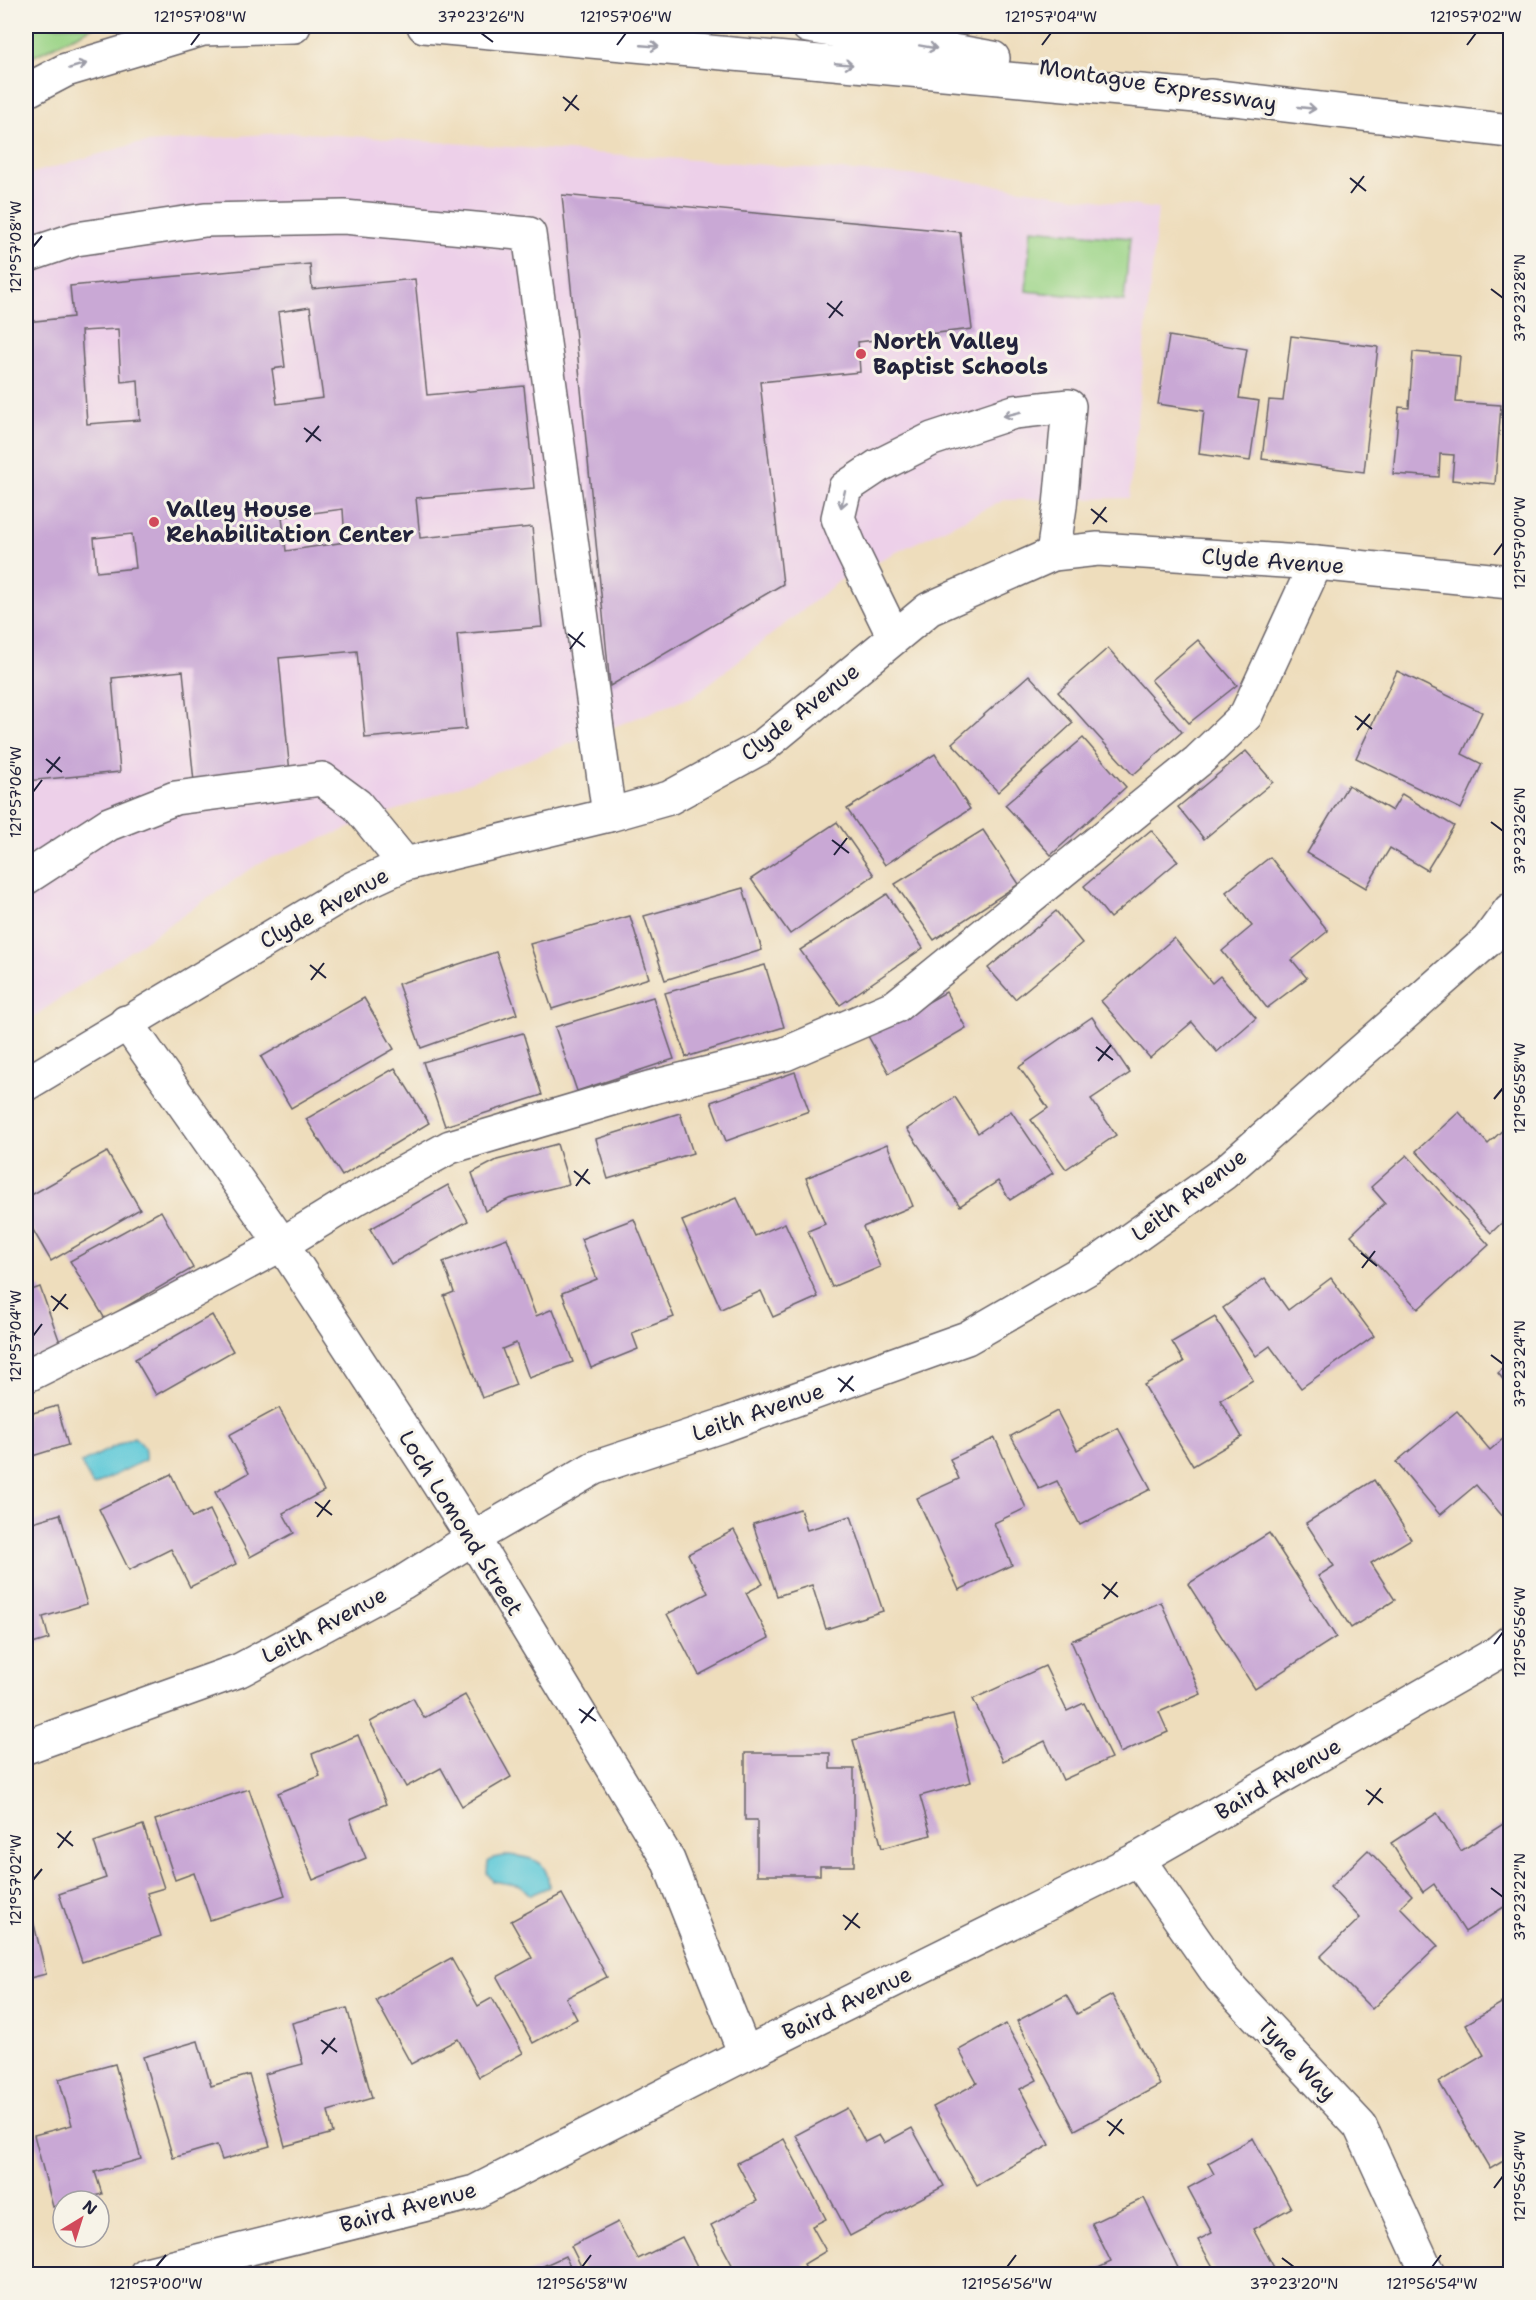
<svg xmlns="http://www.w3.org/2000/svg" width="1536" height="2300" font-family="'Shantell Sans',sans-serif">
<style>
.built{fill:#edd0e9}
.green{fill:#9bd487;stroke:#5e7b61;stroke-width:1.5}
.water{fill:#5ec9d8;stroke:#40768a;stroke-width:1.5}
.building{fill:#c9a8d5;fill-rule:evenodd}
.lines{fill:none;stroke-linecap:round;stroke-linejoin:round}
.minor-casing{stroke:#696368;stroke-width:36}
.highway-casing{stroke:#696368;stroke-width:36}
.minor{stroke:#fff;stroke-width:33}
.highway{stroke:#fff;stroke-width:33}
.oneway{stroke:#9c9ca7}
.ticks{fill:none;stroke:#22223b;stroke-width:2}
.poi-dot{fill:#d1495b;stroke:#f7f3e8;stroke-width:2}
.labels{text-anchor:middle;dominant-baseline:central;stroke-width:6;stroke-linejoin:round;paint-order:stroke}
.street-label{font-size:22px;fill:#22223b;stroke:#f7f3e8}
.poi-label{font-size:22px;font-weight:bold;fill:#22223b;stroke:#f7f3e8;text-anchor:start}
.neatline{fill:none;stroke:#22223b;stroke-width:2}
.ticks-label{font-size:15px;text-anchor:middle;fill:#22223b}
</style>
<rect width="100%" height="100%" fill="#f7f3e8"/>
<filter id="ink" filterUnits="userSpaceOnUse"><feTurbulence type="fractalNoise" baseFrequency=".0167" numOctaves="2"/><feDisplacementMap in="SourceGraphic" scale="12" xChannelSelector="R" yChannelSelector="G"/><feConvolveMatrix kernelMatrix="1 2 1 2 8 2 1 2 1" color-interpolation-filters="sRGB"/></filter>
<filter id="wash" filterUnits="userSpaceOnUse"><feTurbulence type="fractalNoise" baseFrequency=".008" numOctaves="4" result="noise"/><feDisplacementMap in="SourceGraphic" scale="24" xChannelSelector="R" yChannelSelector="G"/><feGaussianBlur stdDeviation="1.35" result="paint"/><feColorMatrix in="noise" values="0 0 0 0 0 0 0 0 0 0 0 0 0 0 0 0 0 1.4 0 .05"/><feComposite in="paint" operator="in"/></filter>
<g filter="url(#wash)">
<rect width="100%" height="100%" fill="#eeddbc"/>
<path class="built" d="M 293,132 L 939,177 L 1158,209 L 1129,498 L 1004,500 L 843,578 L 694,696 L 261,862 L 26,1022 L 26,175 L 135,144 Z"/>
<g class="green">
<path d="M 26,26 L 95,26 L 26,60 Z"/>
<path d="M 1031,229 L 1130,238 L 1124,301 L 1026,291 Z"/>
</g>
<g class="water">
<path d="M 134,1437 C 143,1444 146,1448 145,1460 L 93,1486 L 81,1463 Z"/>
<path d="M 509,1855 C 534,1858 548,1860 549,1887 L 530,1895 L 521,1886 L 493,1881 L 487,1873 L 488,1862 L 494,1858 Z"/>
</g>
<g id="blocks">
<g class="building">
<path d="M 562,195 L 960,232 L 972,329 L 858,342 L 860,372 L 760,382 L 783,584 L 610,686 Z"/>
<path d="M 310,264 L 312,289 L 415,279 L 427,395 L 524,386 L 534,488 L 416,498 L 420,538 L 532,527 L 542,627 L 457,634 L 466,729 L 365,738 L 357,651 L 279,658 L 290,773 L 194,782 L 183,671 L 112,678 L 120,772 L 26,781 L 26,322 L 73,317 L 70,286 ZM 310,307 L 323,398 L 277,404 L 272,369 L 285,367 L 278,312 ZM 118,329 L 121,382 L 138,380 L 140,420 L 87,424 L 81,331 ZM 343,509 L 345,542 L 286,551 L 282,517 ZM 132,534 L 136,568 L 97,572 L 94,538 Z"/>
<path d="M 1169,336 L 1247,349 L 1239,398 L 1259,401 L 1250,461 L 1199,454 L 1204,411 L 1158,404 Z"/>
<path d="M 1291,336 L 1378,347 L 1364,472 L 1262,459 L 1269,400 L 1283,401 Z"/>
<path d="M 1413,352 L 1460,356 L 1456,402 L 1501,405 L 1495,484 L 1452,480 L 1454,455 L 1440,454 L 1439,477 L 1393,474 L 1399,407 L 1409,408 Z"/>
<path d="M 1198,640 L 1237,685 L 1189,723 L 1151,680 Z"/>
<path d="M 1108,648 L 1182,732 L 1133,775 L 1058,692 Z"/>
<path d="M 1397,671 L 1482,712 L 1462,754 L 1482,764 L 1461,809 L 1356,758 Z"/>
<path d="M 1029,675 L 1073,723 L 998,792 L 952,743 Z"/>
<path d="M 1083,738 L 1126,787 L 1051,855 L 1005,805 Z"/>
<path d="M 1246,751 L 1273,782 L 1204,839 L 1178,807 Z"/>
<path d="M 935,754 L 970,809 L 885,865 L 847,809 Z"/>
<path d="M 1348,785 L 1392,811 L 1402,794 L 1454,826 L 1427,870 L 1390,848 L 1366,888 L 1307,853 Z"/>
<path d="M 837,822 L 874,875 L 790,934 L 751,879 Z"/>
<path d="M 983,830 L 1019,884 L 934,940 L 895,884 Z"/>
<path d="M 1151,830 L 1178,861 L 1110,918 L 1084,886 Z"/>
<path d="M 1270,857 L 1328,931 L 1292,960 L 1307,978 L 1267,1008 L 1222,951 L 1252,926 L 1226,892 Z"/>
<path d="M 743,888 L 762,950 L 665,980 L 644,916 Z"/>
<path d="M 887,894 L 923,948 L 840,1005 L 800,950 Z"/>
<path d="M 1056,911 L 1082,943 L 1015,999 L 988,968 Z"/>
<path d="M 630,916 L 649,978 L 552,1009 L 530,944 Z"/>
<path d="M 1174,938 L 1212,983 L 1220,976 L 1256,1018 L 1217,1052 L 1192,1022 L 1150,1058 L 1101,1001 Z"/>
<path d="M 496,952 L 517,1014 L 421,1048 L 398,984 Z"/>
<path d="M 765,965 L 784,1027 L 686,1057 L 665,993 Z"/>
<path d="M 946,992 L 966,1028 L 889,1073 L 868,1036 Z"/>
<path d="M 653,997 L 674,1059 L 577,1091 L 555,1027 Z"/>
<path d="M 364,998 L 394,1049 L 291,1108 L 261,1057 Z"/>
<path d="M 1092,1017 L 1130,1073 L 1091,1099 L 1116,1135 L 1066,1169 L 1031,1120 L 1048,1108 L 1019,1067 Z"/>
<path d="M 523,1033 L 542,1095 L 445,1126 L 423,1062 Z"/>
<path d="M 395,1068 L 429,1123 L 342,1176 L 306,1119 Z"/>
<path d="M 795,1072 L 809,1111 L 726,1141 L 711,1102 Z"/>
<path d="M 955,1097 L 978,1133 L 1011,1111 L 1053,1173 L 1010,1200 L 998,1181 L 960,1206 L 907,1129 Z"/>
<path d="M 1459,1112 L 1488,1144 L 1510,1123 L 1510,1215 L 1491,1233 L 1416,1151 Z"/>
<path d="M 680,1113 L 693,1153 L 608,1179 L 596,1139 Z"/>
<path d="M 557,1144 L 569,1184 L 509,1199 L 485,1211 L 472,1173 L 497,1160 Z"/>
<path d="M 887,1144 L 913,1206 L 863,1227 L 880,1267 L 832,1287 L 808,1231 L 825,1224 L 806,1178 Z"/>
<path d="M 107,1152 L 140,1209 L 51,1261 L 26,1218 L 26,1198 Z"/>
<path d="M 1407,1155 L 1489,1245 L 1418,1309 L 1351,1235 L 1385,1203 L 1371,1187 Z"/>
<path d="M 448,1185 L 468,1221 L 391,1264 L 370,1229 Z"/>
<path d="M 737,1198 L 755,1236 L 785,1223 L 818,1297 L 773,1317 L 761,1291 L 721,1309 L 682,1221 Z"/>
<path d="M 161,1211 L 193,1268 L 105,1319 L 70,1261 Z"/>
<path d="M 634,1219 L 674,1317 L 632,1333 L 638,1349 L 591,1368 L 562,1293 L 597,1279 L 581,1239 Z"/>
<path d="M 507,1238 L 536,1316 L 553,1309 L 573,1362 L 529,1378 L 516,1343 L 502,1349 L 516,1385 L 482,1398 L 444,1296 L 454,1292 L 443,1262 Z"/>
<path d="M 1265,1278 L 1288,1310 L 1331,1278 L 1374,1336 L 1301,1388 L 1270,1346 L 1256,1356 L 1223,1308 Z"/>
<path d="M 40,1287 L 62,1348 L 26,1362 L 26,1292 Z"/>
<path d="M 212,1315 L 233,1351 L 156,1395 L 135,1359 Z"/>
<path d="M 1215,1317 L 1253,1380 L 1220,1400 L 1242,1437 L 1193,1466 L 1144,1385 L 1184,1362 L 1172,1342 Z"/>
<path d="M 1510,1363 L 1510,1388 L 1498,1373 Z"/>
<path d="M 57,1406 L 68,1445 L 26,1458 L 26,1415 Z"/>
<path d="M 279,1408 L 324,1491 L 283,1513 L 294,1533 L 250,1557 L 215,1492 L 249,1473 L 229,1435 Z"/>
<path d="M 1057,1411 L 1077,1450 L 1118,1428 L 1151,1489 L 1080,1525 L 1057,1481 L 1039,1489 L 1011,1436 Z"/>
<path d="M 1457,1411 L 1490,1450 L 1504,1438 L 1510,1446 L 1510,1513 L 1504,1518 L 1476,1485 L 1440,1515 L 1396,1462 Z"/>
<path d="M 995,1438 L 1026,1508 L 994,1523 L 1012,1565 L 959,1590 L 917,1498 L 959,1479 L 950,1459 Z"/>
<path d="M 171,1474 L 192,1518 L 210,1510 L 236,1564 L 190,1587 L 171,1549 L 129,1570 L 99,1509 Z"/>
<path d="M 1374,1480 L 1411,1539 L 1371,1563 L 1395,1600 L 1351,1628 L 1318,1576 L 1334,1566 L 1306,1523 Z"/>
<path d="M 800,1509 L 807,1530 L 851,1516 L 883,1611 L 826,1629 L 812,1585 L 777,1596 L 753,1524 Z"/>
<path d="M 60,1514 L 87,1604 L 43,1617 L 49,1639 L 26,1646 L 26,1524 Z"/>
<path d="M 734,1530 L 763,1584 L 746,1593 L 769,1638 L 699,1675 L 667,1614 L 708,1593 L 688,1554 Z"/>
<path d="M 1269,1533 L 1336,1637 L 1255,1689 L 1188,1584 Z"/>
<path d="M 1161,1602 L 1201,1694 L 1159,1712 L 1168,1732 L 1120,1753 L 1071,1641 Z"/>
<path d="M 1045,1666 L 1067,1711 L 1084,1703 L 1111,1758 L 1063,1780 L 1045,1741 L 1003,1761 L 973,1699 Z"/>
<path d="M 465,1695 L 511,1777 L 462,1806 L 441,1768 L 406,1787 L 370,1722 L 413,1698 L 424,1718 Z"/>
<path d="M 953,1715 L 971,1782 L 920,1796 L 931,1835 L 882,1848 L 853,1740 Z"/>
<path d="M 358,1735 L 386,1804 L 350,1819 L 366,1858 L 313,1880 L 278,1793 L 320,1776 L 312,1754 Z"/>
<path d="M 745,1753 L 830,1753 L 830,1769 L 854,1769 L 854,1866 L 820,1866 L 820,1875 L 757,1875 L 757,1820 L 745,1820 Z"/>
<path d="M 249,1789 L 285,1895 L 210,1920 L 194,1873 L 175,1880 L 155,1820 Z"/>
<path d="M 1437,1813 L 1461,1851 L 1503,1824 L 1510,1837 L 1510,1903 L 1465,1932 L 1434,1884 L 1423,1892 L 1391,1843 Z"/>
<path d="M 143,1825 L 164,1888 L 147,1893 L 161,1936 L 82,1962 L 59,1894 L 106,1878 L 94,1842 Z"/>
<path d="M 1368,1850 L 1412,1895 L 1400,1907 L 1438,1946 L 1372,2009 L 1320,1957 L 1360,1918 L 1330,1887 Z"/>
<path d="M 26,1891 L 46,1974 L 26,1979 Z"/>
<path d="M 562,1894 L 607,1977 L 566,1998 L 577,2019 L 533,2043 L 497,1977 L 532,1958 L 511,1921 Z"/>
<path d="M 451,1958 L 478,2006 L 492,1998 L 523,2053 L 479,2077 L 458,2039 L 411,2064 L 376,2000 Z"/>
<path d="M 1066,1995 L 1077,2014 L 1112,1995 L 1160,2085 L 1075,2130 L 1017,2021 Z"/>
<path d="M 1503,2002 L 1510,2015 L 1510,2157 L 1490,2169 L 1439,2082 L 1484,2055 L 1466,2024 Z"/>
<path d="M 347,2008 L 372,2098 L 328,2111 L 333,2133 L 285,2146 L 265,2074 L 303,2064 L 292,2023 Z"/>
<path d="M 1006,2024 L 1037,2080 L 1020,2089 L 1050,2145 L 977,2185 L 933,2107 L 977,2083 L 959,2050 Z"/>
<path d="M 198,2041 L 211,2086 L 249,2075 L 270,2146 L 222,2160 L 217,2145 L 173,2158 L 143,2057 Z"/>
<path d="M 115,2064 L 141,2159 L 95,2172 L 102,2194 L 75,2201 L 63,2201 L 63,2204 L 53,2207 L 34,2135 L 72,2125 L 59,2079 Z"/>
<path d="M 847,2108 L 865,2142 L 879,2135 L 884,2143 L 912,2128 L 944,2186 L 850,2236 L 796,2135 Z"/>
<path d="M 1253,2138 L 1291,2208 L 1253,2229 L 1277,2273 L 1217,2274 L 1198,2240 L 1212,2233 L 1188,2188 L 1214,2174 L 1208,2163 Z"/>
<path d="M 784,2139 L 826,2219 L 812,2226 L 826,2251 L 804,2264 L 809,2274 L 737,2274 L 711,2225 L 757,2201 L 737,2163 Z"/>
<path d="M 1144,2198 L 1181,2274 L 1086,2274 L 1111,2262 L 1092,2223 Z"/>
<path d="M 618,2222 L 638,2259 L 682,2237 L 701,2274 L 585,2274 L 571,2246 Z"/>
<path d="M 565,2256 L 574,2274 L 526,2274 Z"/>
</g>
</g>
</g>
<g filter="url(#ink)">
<use href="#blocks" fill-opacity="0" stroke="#696368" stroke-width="1.5"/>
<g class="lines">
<g class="minor-casing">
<g id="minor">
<path d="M 26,256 L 76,239 L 205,220 L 344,217 L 529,234 L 609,815"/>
<path d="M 894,637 L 851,549 L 838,518 L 845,488 L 878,466 L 932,439 L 1014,412 L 1069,406 L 1060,506 L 1053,554"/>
<path d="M 26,878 L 109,824 L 175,798 L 322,779 L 357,805 L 405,864"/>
<path d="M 126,1022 L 282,1244 L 427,1466 L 473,1538 L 668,1860 L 745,2054"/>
<path d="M 26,1084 L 353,888 L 405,864 L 609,815 L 669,798 L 762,747 L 929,609 L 1053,554 L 1098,549 L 1316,563 L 1510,582"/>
<path d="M 26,1376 L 157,1311 L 282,1244 L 357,1198 L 450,1147 L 649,1088 L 785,1054 L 896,1006 L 1198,761 L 1246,715 L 1316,563"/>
<path d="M 26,1747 L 240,1670 L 402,1583 L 473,1538 L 594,1468 L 727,1424 L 967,1338 L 1099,1262 L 1224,1173 L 1488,940 L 1510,910"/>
<path d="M 1138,1859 L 1221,1978 L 1360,2126 L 1428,2274"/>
<path d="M 146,2274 L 475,2192 L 745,2054 L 1138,1859 L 1497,1653 L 1510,1642"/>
</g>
</g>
<g class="highway-casing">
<g id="highway">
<path d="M 424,26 L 1229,99"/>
<path d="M 808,26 L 993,58"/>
<path d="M 26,91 L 66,70 L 203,29 L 294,26"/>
<path d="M 1209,96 L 1510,131"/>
</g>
</g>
<use href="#minor" class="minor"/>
<use href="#highway" class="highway"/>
</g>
<defs><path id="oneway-shaft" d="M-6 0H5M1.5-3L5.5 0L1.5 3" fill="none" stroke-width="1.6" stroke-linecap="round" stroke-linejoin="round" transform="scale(1.5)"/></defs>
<g class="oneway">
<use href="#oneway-shaft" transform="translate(650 46) rotate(5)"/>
<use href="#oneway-shaft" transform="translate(928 47) rotate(10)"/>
<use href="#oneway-shaft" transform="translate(844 64) rotate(5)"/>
<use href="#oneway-shaft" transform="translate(78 66) rotate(-16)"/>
<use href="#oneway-shaft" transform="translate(1307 108) rotate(6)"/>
<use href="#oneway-shaft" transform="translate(1012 414) rotate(166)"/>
<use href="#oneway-shaft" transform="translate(843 499) rotate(103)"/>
</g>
</g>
<path class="ticks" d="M 481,33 L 493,42M 191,45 L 200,33M 617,45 L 626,33M 1042,45 L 1051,33M 1467,45 L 1476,33M 563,97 L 579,110M 565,111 L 577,95M 1350,178 L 1366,191M 1351,193 L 1364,176M 33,247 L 42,236M 1491,289 L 1503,298M 827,303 L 843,316M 829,318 L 842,301M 304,428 L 321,441M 306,442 L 319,426M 1091,509 L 1107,522M 1093,524 L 1106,507M 1494,555 L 1503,543M 568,634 L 585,647M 570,649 L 583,632M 1355,716 L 1372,729M 1357,730 L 1370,714M 46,759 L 62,772M 47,773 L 60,757M 33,792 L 42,780M 1491,822 L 1503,831M 832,840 L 849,853M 834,855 L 847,838M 310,965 L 326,978M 311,980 L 324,963M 1096,1047 L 1113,1060M 1098,1061 L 1111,1045M 1494,1099 L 1503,1088M 574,1171 L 590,1184M 576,1186 L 588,1169M 1361,1253 L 1377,1266M 1362,1268 L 1375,1251M 51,1296 L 68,1309M 53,1311 L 66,1294M 33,1336 L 42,1324M 1491,1355 L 1503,1364M 838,1378 L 854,1391M 840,1392 L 853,1376M 315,1502 L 332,1515M 317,1517 L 330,1500M 1102,1584 L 1118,1597M 1104,1599 L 1117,1582M 1494,1644 L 1503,1632M 579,1709 L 596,1721M 581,1723 L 594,1707M 1366,1790 L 1383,1803M 1368,1805 L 1381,1788M 57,1833 L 73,1846M 58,1848 L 71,1831M 33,1880 L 42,1869M 1491,1888 L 1503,1897M 843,1915 L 860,1928M 845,1930 L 858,1913M 321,2040 L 337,2052M 322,2054 L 335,2038M 1107,2121 L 1124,2134M 1109,2136 L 1122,2119M 1494,2188 L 1503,2176M 1282,2258 L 1294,2267M 156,2267 L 166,2255M 582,2267 L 591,2255M 1007,2267 L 1016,2255M 1432,2267 L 1441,2255"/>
<g class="poi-dot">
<circle cx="861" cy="354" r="6"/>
<circle cx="154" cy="522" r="6"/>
</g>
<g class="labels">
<g class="street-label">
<text transform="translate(1158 85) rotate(9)">Montague Expressway</text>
<text transform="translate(1273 561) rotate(4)">Clyde Avenue</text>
<text transform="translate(800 712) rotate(-38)">Clyde Avenue</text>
<text transform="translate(324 908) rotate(-29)">Clyde Avenue</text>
<text transform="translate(1189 1195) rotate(-37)">Leith Avenue</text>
<text transform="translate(758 1412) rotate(-19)">Leith Avenue</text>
<text transform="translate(461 1523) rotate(58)">Loch Lomond Street</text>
<text transform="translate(324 1625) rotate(-28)">Leith Avenue</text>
<text transform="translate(1278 1779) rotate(-30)">Baird Avenue</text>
<text transform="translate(847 2003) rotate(-26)">Baird Avenue</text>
<text transform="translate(1297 2059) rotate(47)">Tyne Way</text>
<text transform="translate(408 2207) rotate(-15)">Baird Avenue</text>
</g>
<g class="poi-label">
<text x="873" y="341">North Valley<tspan x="873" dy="25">Baptist Schools</tspan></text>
<text x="166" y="509">Valley House<tspan x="166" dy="25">Rehabilitation Center</tspan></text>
</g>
</g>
<rect width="1536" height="2300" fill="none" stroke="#f7f3e8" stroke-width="66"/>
<g transform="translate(81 2219) rotate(38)"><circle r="28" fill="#f7f3e8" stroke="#a29fa3" stroke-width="1.5"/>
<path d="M0-4.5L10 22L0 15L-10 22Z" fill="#d1495b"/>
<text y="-9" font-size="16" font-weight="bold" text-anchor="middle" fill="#22223b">N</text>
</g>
<rect x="33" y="33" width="1470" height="2234" class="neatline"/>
<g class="ticks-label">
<text x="200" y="22">121°57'08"W</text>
<text x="481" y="22">37°23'26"N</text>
<text x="626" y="22">121°57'06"W</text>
<text x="1051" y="22">121°57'04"W</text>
<text x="1476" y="22">121°57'02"W</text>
<text transform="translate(16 247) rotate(-90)" y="5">121°57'08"W</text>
<text transform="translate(1520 298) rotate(-90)" y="5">37°23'28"N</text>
<text transform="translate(1520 543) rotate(-90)" y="5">121°57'00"W</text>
<text transform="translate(16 792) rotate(-90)" y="5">121°57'06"W</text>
<text transform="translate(1520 831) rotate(-90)" y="5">37°23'26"N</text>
<text transform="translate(1520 1088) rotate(-90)" y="5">121°56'58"W</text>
<text transform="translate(16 1336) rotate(-90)" y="5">121°57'04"W</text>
<text transform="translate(1520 1364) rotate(-90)" y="5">37°23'24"N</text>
<text transform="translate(1520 1632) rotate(-90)" y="5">121°56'56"W</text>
<text transform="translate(16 1880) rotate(-90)" y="5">121°57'02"W</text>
<text transform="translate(1520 1897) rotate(-90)" y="5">37°23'22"N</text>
<text transform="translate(1520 2176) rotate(-90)" y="5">121°56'54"W</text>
<text x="156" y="2289">121°57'00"W</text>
<text x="582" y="2289">121°56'58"W</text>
<text x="1007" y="2289">121°56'56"W</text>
<text x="1294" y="2289">37°23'20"N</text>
<text x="1432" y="2289">121°56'54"W</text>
</g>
</svg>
